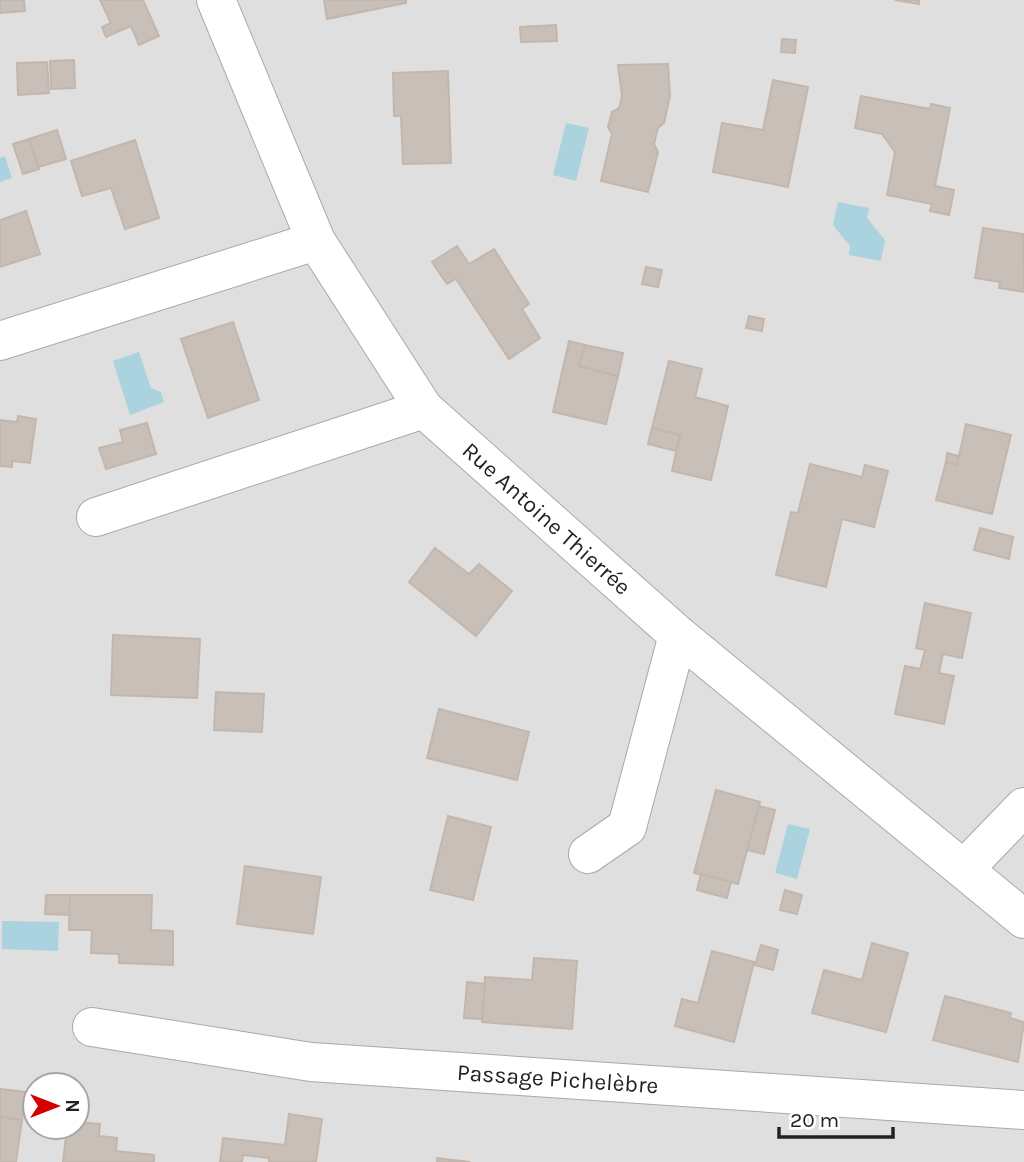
<svg xmlns="http://www.w3.org/2000/svg" width="1024" height="1162" font-family="Karla,sans-serif">
<style>
.residential{fill:#e0dfdf;fill-rule:evenodd}
.water{fill:#aad3df}
.building{fill:#c7bfb8;stroke:#c4b6ab;stroke-width:2}
.lines{fill:none;stroke-linecap:round;stroke-linejoin:round}
.minor-casing{stroke:#a9a9a9;stroke-width:40}
.minor{stroke:#fff;stroke-width:38}
.labels{text-anchor:middle;dominant-baseline:central;stroke-width:7;stroke-linejoin:round;paint-order:stroke}
.street-label{font-size:23px;fill:#222;stroke:#fff}
</style>
<rect width="100%" height="100%" fill="#f2efe9"/>
<path class="residential" d="M 0,0 L 1024,0 L 1024,1162 L 0,1162 ZM 35,1085 L 77,1085 L 77,1127 L 35,1127 Z"/>
<g class="water">
<path d="M 566,123 L 589,128 L 576,181 L 553,175 Z"/>
<path d="M 5,156 L 12,178 L 0,182 L 0,158 Z"/>
<path d="M 838,202 L 869,208 L 867,218 L 885,240 L 881,261 L 849,255 L 850,246 L 833,225 Z"/>
<path d="M 139,352 L 151,388 L 161,392 L 164,402 L 130,415 L 113,361 Z"/>
<path d="M 788,824 L 810,829 L 797,879 L 775,873 Z"/>
<path d="M 2,921 L 59,922 L 58,951 L 2,949 Z"/>
</g>
<g class="building">
<path d="M 0,0 L 24,0 L 25,11 L 0,13 Z"/>
<path d="M 100,0 L 143,0 L 159,36 L 139,45 L 131,26 L 106,37 L 102,27 L 111,23 Z"/>
<path d="M 324,0 L 406,0 L 406,3 L 327,19 Z"/>
<path d="M 895,0 L 919,0 L 919,4 Z"/>
<path d="M 556,25 L 557,41 L 521,42 L 520,27 Z"/>
<path d="M 782,39 L 796,40 L 795,53 L 781,52 Z"/>
<path d="M 74,60 L 75,88 L 51,89 L 50,61 Z"/>
<path d="M 47,62 L 49,93 L 18,95 L 17,63 Z"/>
<path d="M 668,64 L 670,96 L 664,123 L 658,128 L 654,144 L 658,152 L 648,192 L 601,181 L 612,134 L 608,127 L 612,112 L 619,108 L 622,96 L 618,65 Z"/>
<path d="M 448,71 L 451,163 L 403,164 L 401,116 L 394,116 L 393,73 Z"/>
<path d="M 773,80 L 808,87 L 788,187 L 713,172 L 722,123 L 763,130 Z"/>
<path d="M 861,96 L 930,109 L 931,104 L 950,108 L 935,186 L 954,190 L 949,215 L 930,211 L 932,204 L 887,195 L 895,152 L 882,134 L 855,128 Z"/>
<path d="M 57,130 L 66,159 L 38,167 L 29,139 Z"/>
<path d="M 29,139 L 39,169 L 23,174 L 13,144 Z"/>
<path d="M 135,140 L 159,218 L 125,229 L 111,188 L 82,196 L 71,161 Z"/>
<path d="M 26,211 L 40,254 L 0,267 L 0,220 Z"/>
<path d="M 983,228 L 1023,234 L 1024,292 L 999,288 L 1000,282 L 975,278 Z"/>
<path d="M 457,246 L 469,264 L 494,249 L 529,304 L 522,309 L 540,338 L 509,359 L 456,279 L 447,284 L 432,262 Z"/>
<path d="M 646,267 L 662,270 L 658,287 L 642,284 Z"/>
<path d="M 749,316 L 764,319 L 762,331 L 746,328 Z"/>
<path d="M 233,322 L 259,400 L 208,418 L 181,339 Z"/>
<path d="M 569,341 L 585,345 L 579,366 L 618,376 L 606,424 L 553,412 Z"/>
<path d="M 585,345 L 623,353 L 618,376 L 579,366 Z"/>
<path d="M 669,361 L 702,369 L 695,397 L 728,406 L 711,480 L 672,471 L 680,435 L 652,428 Z"/>
<path d="M 18,416 L 36,419 L 30,463 L 12,461 L 12,467 L 0,466 L 0,420 L 17,422 Z"/>
<path d="M 147,423 L 156,454 L 106,469 L 99,448 L 123,442 L 120,430 Z"/>
<path d="M 966,424 L 1011,435 L 992,514 L 936,500 L 946,462 L 957,465 Z"/>
<path d="M 652,428 L 680,435 L 676,451 L 648,444 Z"/>
<path d="M 947,453 L 959,456 L 957,465 L 946,462 Z"/>
<path d="M 810,464 L 862,477 L 865,465 L 888,471 L 874,527 L 842,519 L 826,587 L 776,575 L 791,512 L 798,513 Z"/>
<path d="M 980,528 L 1013,537 L 1009,559 L 974,550 Z"/>
<path d="M 435,548 L 469,574 L 479,564 L 512,591 L 476,636 L 409,582 Z"/>
<path d="M 925,603 L 971,613 L 962,658 L 943,654 L 939,673 L 954,676 L 944,724 L 895,714 L 905,666 L 920,669 L 925,650 L 916,648 Z"/>
<path d="M 113,635 L 200,639 L 197,698 L 111,695 Z"/>
<path d="M 216,692 L 264,694 L 262,732 L 214,730 Z"/>
<path d="M 439,709 L 529,732 L 517,780 L 427,758 Z"/>
<path d="M 716,790 L 760,802 L 738,884 L 694,873 Z"/>
<path d="M 759,806 L 775,810 L 764,854 L 747,850 Z"/>
<path d="M 448,816 L 491,827 L 473,900 L 430,890 Z"/>
<path d="M 245,866 L 321,877 L 313,934 L 237,924 Z"/>
<path d="M 701,874 L 731,882 L 727,898 L 697,890 Z"/>
<path d="M 785,890 L 802,895 L 797,914 L 780,910 Z"/>
<path d="M 46,895 L 70,895 L 70,915 L 45,914 Z"/>
<path d="M 70,895 L 152,895 L 151,930 L 173,931 L 173,965 L 119,963 L 119,954 L 91,953 L 92,930 L 69,930 Z"/>
<path d="M 872,943 L 908,953 L 886,1032 L 812,1013 L 824,970 L 862,980 Z"/>
<path d="M 761,945 L 778,950 L 773,970 L 755,965 Z"/>
<path d="M 712,951 L 754,962 L 734,1042 L 675,1026 L 682,999 L 698,1003 Z"/>
<path d="M 534,958 L 577,961 L 572,1029 L 482,1022 L 485,977 L 532,980 Z"/>
<path d="M 467,982 L 485,984 L 482,1019 L 464,1018 Z"/>
<path d="M 945,996 L 1011,1013 L 1010,1018 L 1024,1022 L 1018,1062 L 933,1040 Z"/>
<path d="M 0,1089 L 26,1092 L 22,1120 L 0,1117 Z"/>
<path d="M 289,1114 L 322,1119 L 316,1162 L 269,1162 L 269,1158 L 243,1155 L 242,1162 L 220,1162 L 223,1138 L 285,1145 Z"/>
<path d="M 0,1117 L 22,1120 L 16,1162 L 0,1162 Z"/>
<path d="M 77,1122 L 100,1124 L 99,1136 L 117,1138 L 116,1151 L 154,1155 L 154,1162 L 63,1162 L 67,1127 L 77,1127 Z"/>
<path d="M 437,1158 L 470,1162 L 437,1162 Z"/>
</g>
<g class="lines">
<g class="minor-casing">
<g id="minor">
<path id="s1" d="M 216,0 L 316,241 L 424,409 L 678,635 L 1024,919"/>
<path d="M 0,341 L 316,241"/>
<path d="M 96,517 L 424,409"/>
<path d="M 588,854 L 627,827 L 678,635"/>
<path d="M 965,868 L 1024,807"/>
<path id="s2" d="M 92,1027 L 311,1062 L 1024,1110"/>
</g>
</g>
<use href="#minor" class="minor"/>
</g>
<g class="labels">
<g class="street-label">
<text stroke="none"><textPath href="#s1" startOffset="625">Rue Antoine Thierrée</textPath></text>
<text stroke="none"><textPath href="#s2" startOffset="469">Passage Pichelèbre</textPath></text>
</g>
</g>
<g transform="translate(56 1106) rotate(90)"><circle r="33" fill="#ffffff" stroke="#a7a7a7" stroke-width="2"/>
<path d="M0-5L12 26L0 18L-12 26Z" fill="#d40000"/>
<text y="-10" font-size="19" font-weight="bold" text-anchor="middle" fill="#222222">N</text>
</g>
<path d="M779 1127v10h114v-10" fill="none" stroke="#222222" stroke-width="3.5"/>
<text x="790" y="1127" font-size="21" fill="#222222" stroke="#ffffff" stroke-width="5" paint-order="stroke">20 m</text>
</svg>
